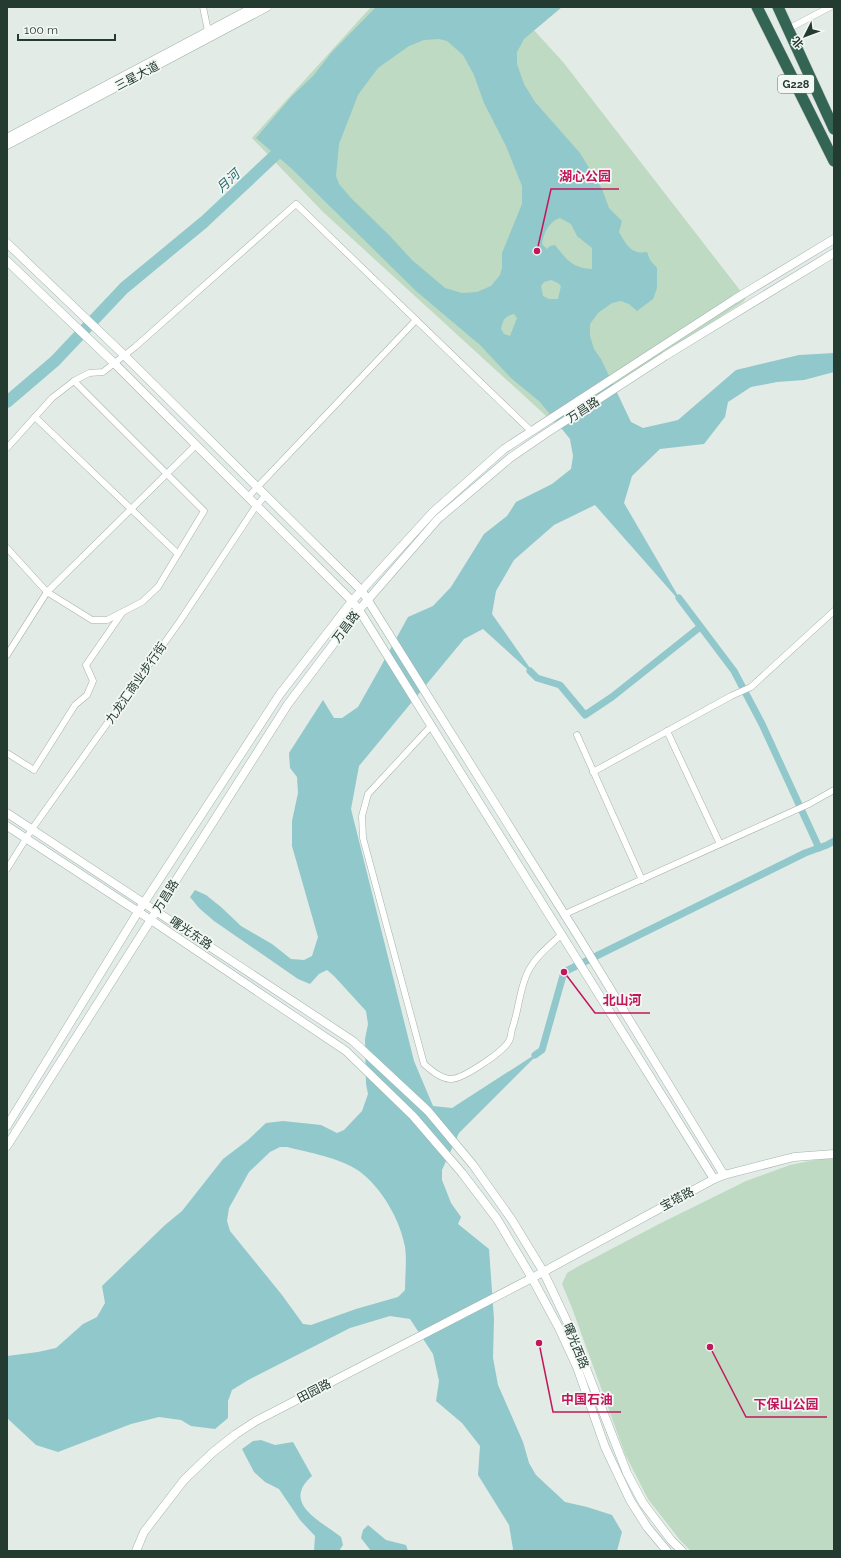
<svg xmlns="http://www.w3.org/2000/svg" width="841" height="1558" font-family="Raleway,'Noto Sans SC',sans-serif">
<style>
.green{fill:#bedac2}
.water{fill:#90c8cb;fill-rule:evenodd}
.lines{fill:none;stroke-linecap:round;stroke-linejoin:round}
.canal{stroke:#90c8cb;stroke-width:7}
.river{stroke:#90c8cb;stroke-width:12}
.street-casing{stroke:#a6b3ac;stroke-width:7}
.secondary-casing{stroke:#a2b6ad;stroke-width:9}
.highway-casing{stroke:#c2c8c6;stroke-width:12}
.street{stroke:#fff;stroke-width:6}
.secondary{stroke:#fff;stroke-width:8}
.highway{stroke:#336454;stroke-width:11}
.labels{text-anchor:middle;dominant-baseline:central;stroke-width:3.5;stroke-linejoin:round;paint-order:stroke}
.shield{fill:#f3f8f5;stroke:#62746c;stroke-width:1}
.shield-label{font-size:11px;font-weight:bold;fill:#243b32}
.street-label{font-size:12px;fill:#243b32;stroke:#f3f8f5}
.water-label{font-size:13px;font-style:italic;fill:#246c70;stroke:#f3f8f5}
.leader{fill:none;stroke:#c2185b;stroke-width:1.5}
.callout-dot{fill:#c2185b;stroke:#f3f8f5;stroke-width:1.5}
.callout-label{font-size:13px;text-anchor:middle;font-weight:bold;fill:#c2185b;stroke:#f3f8f5;stroke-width:3.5;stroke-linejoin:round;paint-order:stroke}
</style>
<rect width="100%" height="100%" fill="#e3ebe6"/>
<g class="green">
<path d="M 371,7 L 489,7 L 522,17 L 563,62 L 746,298 L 743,302 L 556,425 L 323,212 L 252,138 Z"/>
<path d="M 820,1159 L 834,1159 L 834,1551 L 691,1551 L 680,1540 L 648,1499 L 625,1454 L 572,1308 L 562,1284 L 567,1273 L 577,1267 L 659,1224 L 746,1181 L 790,1165 Z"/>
</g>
<g class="water">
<path d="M 376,7 L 562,7 L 524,39 L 517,52 L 517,64 L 524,84 L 535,102 L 580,153 L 602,189 L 609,208 L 622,221 L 619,232 C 626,244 631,255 647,252 L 650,260 L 657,268 L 657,288 L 653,299 L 637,311 L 629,304 L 621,301 L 612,303 L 598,313 L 590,324 L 590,336 L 594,349 L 601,359 L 631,422 L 643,428 L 678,420 L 736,370 L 799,355 L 834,353 L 834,372 L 804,380 L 777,382 L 751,387 L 728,402 L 725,417 L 704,444 L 660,449 L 632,476 L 624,503 L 684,606 L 595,505 L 554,525 L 514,560 L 496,591 L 492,614 L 537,678 L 483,629 L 464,639 L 359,766 L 351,809 L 414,1061 L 433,1106 L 452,1108 L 542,1050 L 459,1133 L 442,1170 L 442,1180 L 451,1203 L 461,1217 L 458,1224 L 489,1249 L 494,1319 L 493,1358 L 498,1385 L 523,1442 L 529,1463 L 536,1475 L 565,1502 L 587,1507 L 612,1515 L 622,1532 L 617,1551 L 512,1551 L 513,1549 L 509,1525 L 478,1475 L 480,1446 L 462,1423 L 436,1401 L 439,1381 L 433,1354 L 410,1319 L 390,1316 L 350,1328 L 250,1379 L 232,1390 L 228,1401 L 228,1418 L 215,1429 L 191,1426 L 181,1420 L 159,1417 L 131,1424 L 58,1452 L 36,1445 L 7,1418 L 7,1356 L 38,1352 L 56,1348 L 83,1324 L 97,1317 L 105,1303 L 102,1286 L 165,1225 L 182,1211 L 223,1159 L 248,1140 L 266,1123 L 283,1121 L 321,1125 L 337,1133 L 344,1130 L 362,1111 L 368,1094 L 366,1084 L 365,1039 L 368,1024 L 366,1011 L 334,976 L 327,970 L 319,974 L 310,984 L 298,979 L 214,921 L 199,908 L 190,897 L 195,890 L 206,895 L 221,907 L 241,926 L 272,944 L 291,959 L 304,960 L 312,956 L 318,937 L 292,846 L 292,821 L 298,793 L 297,777 L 290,768 L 289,753 L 323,700 L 334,718 L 342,718 L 358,707 L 380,668 L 408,617 L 433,606 L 451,587 L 484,534 L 507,516 L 516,502 L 552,484 L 571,469 L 573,456 L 570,439 L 540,402 L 511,378 L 480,345 L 416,291 L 292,169 L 256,138 L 292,96 L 313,76 L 332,52 ZM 439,39 L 447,41 L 463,55 L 474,75 L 484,103 L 506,146 L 522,186 L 522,204 L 502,253 L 502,268 L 500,275 L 491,286 L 477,292 L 462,293 L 445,288 L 412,260 L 389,235 L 351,198 L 339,184 L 336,176 L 339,144 L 358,95 L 369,80 L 378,68 L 409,46 L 424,40 ZM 560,218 L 571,224 L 577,236 L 592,248 L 592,269 C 572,268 567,260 555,245 L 550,246 L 547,249 L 542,244 C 543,234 549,221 560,218 ZM 551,280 L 558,283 L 561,286 L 558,299 L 549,299 L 543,296 L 541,286 L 544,282 ZM 514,314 L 517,318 L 510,336 L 504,334 L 501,329 C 503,319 505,316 514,314 ZM 280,1147 L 287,1147 C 307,1152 341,1158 359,1171 C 381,1187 400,1219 405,1247 C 407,1260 405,1276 405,1290 L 398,1297 L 356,1309 L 311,1325 L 303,1324 L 282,1295 L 230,1231 L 227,1221 L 229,1208 L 249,1172 L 270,1152 Z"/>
<path d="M 261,1440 L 275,1445 L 293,1442 L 312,1476 C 280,1504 323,1522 341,1537 L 343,1545 L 339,1551 L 314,1551 L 315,1536 L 300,1520 L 279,1489 L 265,1482 L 254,1472 L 242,1449 L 253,1441 Z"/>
<path d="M 368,1525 L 386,1540 L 406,1545 L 408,1551 L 371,1551 L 361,1538 L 363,1530 Z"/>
</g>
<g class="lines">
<g class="canal">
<path d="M 679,598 L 734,671 L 762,724 L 819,848"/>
<path d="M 530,671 L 537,678 L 560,685 L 585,715 L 612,697 L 700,627"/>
<path d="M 535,1055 L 542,1050 L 564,972 L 805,853 L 827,845 L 834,841"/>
</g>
<path class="river" d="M 7,402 L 55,361 L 124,288 L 204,222 L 286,145"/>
<g class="street-casing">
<g id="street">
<path d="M 203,7 L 208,31"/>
<path d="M 788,29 L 830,7"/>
<path d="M 35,417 L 178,554"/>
<path d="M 7,448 L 52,398 L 74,381 L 89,373 L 103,372 L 135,347 L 296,204 L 531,431"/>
<path d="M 248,497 L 416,320"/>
<path d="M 7,548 L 47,592 L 92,620 L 107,620 L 142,602 L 158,587 L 204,511 L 74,381"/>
<path d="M 7,655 L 47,592 L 196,445"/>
<path d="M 431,726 L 368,794 L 362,816 L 363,838 L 424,1064 C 432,1071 440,1078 450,1079 C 462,1080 503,1052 509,1041 C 511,1038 511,1033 512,1029 C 518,1013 519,995 525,979 C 531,960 548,947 562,934"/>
<path d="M 667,731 L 720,844"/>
<path d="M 577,735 L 642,880"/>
<path d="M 7,753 L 34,770 L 75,705 L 87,695 L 93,681 L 86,665 L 122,613"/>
<path d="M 593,772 L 731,696 L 751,687 L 834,611"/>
<path d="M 7,869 L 32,829 L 180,621 L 256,506 L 265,496"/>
<path d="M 565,914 L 809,804 L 834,790"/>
</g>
</g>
<g class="secondary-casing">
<g id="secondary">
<path d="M 7,138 L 254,7"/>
<path d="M 7,145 L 267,7"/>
<path d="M 7,243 L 124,355 L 362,591 L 578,936 L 724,1175"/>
<path d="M 7,261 L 114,363 L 352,601 L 359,610 L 714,1179"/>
<path d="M 7,813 L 353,1041 L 428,1111 L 473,1165 L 512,1220 L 543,1271 L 571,1330 L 627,1473 L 643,1503 L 671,1540 L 682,1551"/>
<path d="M 7,826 L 151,920 L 346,1051 L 413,1116 L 462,1173 L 497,1219 L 532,1278 L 559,1328 L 577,1367 L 605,1447 L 630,1500 L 647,1527 L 667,1551"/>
<path d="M 7,1126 L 138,912 L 280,694 L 352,601 L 433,512 L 504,449 L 735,299 L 834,239"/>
<path d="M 7,1146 L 288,704 L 359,610 L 438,519 L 510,458 L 545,434 L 665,356 L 834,253"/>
<path d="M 136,1551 L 144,1532 L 184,1480 L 212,1453 L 236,1434 L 256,1421 L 532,1278 L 714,1179 L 724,1175 L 794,1157 L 834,1154"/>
</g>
</g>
<g class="highway-casing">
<g id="highway">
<path d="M 757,7 L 834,161"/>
<path d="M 778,7 L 834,129"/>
</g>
</g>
<use href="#street" class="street"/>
<use href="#secondary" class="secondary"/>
<use href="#highway" class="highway"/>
</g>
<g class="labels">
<rect class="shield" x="778" y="75" width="36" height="18" rx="3"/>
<g class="shield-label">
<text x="796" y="84">G228</text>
</g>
<g class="street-label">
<text transform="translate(137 76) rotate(-28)">三星大道</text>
<text transform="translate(583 410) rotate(-33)">万昌路</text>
<text transform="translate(346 627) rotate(-53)">万昌路</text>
<text transform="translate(136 683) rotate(-55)">九龙汇商业步行街</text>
<text transform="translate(166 896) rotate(-58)">万昌路</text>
<text transform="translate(191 933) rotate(34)">曙光东路</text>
<text transform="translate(677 1199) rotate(-28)">宝塔路</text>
<text transform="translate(576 1346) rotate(68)">曙光西路</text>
<text transform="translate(314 1391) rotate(-27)">田园路</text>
</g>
<g class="water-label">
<text transform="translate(228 181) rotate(-43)">月河</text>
</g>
</g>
<path class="leader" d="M537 251L551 189H619M564 972L595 1013H650M539 1343L553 1412H621M710 1347L746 1417H827"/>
<g class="callout-dot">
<circle cx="537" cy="251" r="4"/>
<circle cx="564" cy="972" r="4"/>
<circle cx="539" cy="1343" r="4"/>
<circle cx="710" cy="1347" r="4"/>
</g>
<g class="callout-label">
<text x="585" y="181">湖心公园</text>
<text x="622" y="1005">北山河</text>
<text x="587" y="1404">中国石油</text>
<text x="786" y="1409">下保山公园</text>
</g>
<rect width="841" height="1558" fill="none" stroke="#243b32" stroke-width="16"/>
<g transform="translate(805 36) rotate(228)" stroke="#f3f8f5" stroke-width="3" paint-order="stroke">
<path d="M0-3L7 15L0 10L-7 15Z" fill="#243b32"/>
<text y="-6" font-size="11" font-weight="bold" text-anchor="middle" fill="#243b32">北</text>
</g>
<path d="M18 34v6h97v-6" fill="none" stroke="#243b32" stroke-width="2"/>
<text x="24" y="34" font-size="12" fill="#243b32" stroke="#f3f8f5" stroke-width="3" paint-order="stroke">100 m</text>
</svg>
